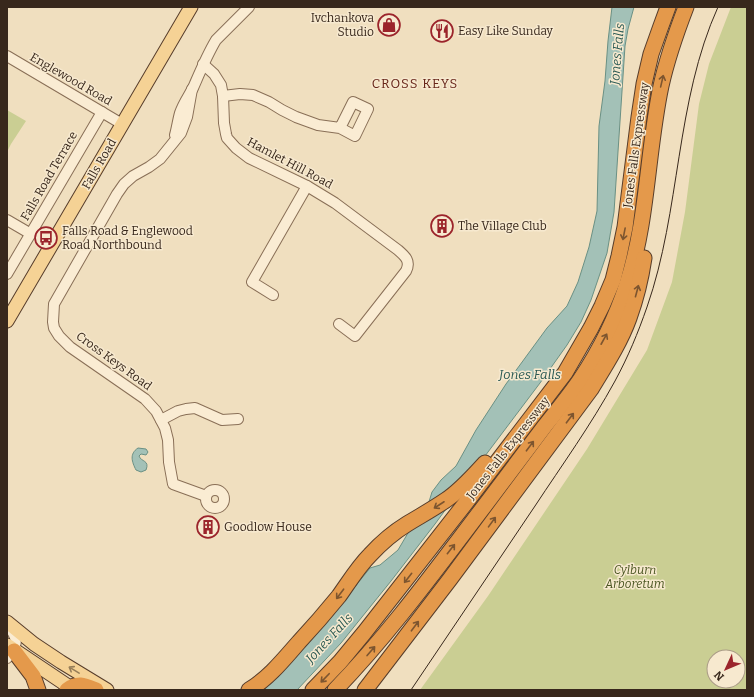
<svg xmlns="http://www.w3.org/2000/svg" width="754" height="697" font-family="Bitter,serif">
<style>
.green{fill:#cace93;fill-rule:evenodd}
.water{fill:#a3c1b7;stroke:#6a9084}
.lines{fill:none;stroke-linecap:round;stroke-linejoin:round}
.minor-casing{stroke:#896f57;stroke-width:12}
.major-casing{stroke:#573d2b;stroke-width:15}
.highway-casing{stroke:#573d2b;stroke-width:17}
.minor{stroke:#faecd3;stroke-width:10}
.major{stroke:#f5d295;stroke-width:13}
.highway{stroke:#e4994b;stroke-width:15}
.tram{stroke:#38281c;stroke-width:1}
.oneway{stroke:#7d552f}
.oneway2{stroke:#967d58}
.labels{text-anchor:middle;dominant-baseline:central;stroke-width:3;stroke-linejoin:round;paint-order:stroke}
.poi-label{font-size:12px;fill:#38281c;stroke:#f7e9cf;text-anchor:start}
.street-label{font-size:12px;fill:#38281c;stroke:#f7e9cf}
.park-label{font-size:12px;font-style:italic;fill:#4b5622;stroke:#f7e9cf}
.water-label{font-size:13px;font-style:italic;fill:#2a5953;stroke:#f7e9cf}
.neighbourhood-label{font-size:13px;letter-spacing:1px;fill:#672519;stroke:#f7e9cf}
</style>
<rect width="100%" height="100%" fill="#f0dfbf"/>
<g class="green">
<path d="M 731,7 L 747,7 L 747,690 L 420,690 L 488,596 L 587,449 L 647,350 L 672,282 L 685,212 L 699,104 L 709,64 ZM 714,657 L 738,657 L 738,681 L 714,681 Z"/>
<path d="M 7,110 L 26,121 L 11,144 L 7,152 Z"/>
</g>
<g class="water">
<path d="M 612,7 L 634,7 L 628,29 L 625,46 L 614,212 L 607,253 L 591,300 L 581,322 L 567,345 L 540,383 L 488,452 L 435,524 L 391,581 L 341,643 L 297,690 L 264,690 L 333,614 L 370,568 L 380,565 L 398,550 L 408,533 L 428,505 L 432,492 L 441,480 L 456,466 L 476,430 L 506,384 L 547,328 L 567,306 L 578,282 L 589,247 L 597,211 L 599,126 L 605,81 L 608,41 Z"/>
<path d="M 138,448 L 146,449 L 148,452 L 146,455 L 141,454 L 139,456 C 141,462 150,460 146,470 L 141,472 L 136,470 C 132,462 129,454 138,448 Z"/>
</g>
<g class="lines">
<g class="minor-casing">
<g id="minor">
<path d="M 7,56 L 122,124"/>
<path d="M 203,64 L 214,74 L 221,85 L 223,96 L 224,123 L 226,134 L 227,138 L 236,148 L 249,158 L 307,186 L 335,203 L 398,250 C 405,256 411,261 406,271 L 355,336 L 339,324"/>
<path d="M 192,89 L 187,117 L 181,133 L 160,159 L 149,167 L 133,176 L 124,184 L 117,194 L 54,304 L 53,322 L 54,328 L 59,336 L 70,347 L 145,399 L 156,411 L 165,428 L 168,440 L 169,462 L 173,484 L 206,496"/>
<path d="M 223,96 L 240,94 L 253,95 L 269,102 L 282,110 L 296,117 L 318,125 L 340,128 L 355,136 L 368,109 L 353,102 L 340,128"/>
<path d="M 175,135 C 177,128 178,120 180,113 C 183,104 188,97 193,88 C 200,72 207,55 216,40 L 249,7"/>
<path d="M 7,220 L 31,234"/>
<path d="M 7,274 L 102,112"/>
<path d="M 273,295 L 252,282 L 307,186"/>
<path d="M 161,420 L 178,411 L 186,409 L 195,408 L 222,420 L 238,419"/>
<circle cx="215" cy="499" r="9"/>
<path d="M 7,658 C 18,646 19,639 8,626"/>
</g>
</g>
<g class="major-casing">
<g id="major">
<path d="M 7,321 L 191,7"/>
<path d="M 7,622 L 34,644 L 61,662 L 107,690"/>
<path d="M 7,645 L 74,690"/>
</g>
</g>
<g class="highway-casing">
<g id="highway">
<path d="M 14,651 L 33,676 L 38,690"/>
<path d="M 67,690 C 78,682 84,685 96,690"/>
<path d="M 249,690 C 269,678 284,659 299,642 C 313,627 326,612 339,596 C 349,582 358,567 370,555 C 381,543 394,532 407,524 C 420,516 433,509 446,500 C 461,490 473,476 485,463"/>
<path d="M 313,690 L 340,662 L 364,633 L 468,500 L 565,373 L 591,328 L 602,306 L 613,280 L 619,256 L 625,227 L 639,117 L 644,84 L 651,54 L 661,26 L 668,7"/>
<path d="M 335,690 C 392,631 440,564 489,500 C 508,475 526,451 544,427 C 556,412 569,396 580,380 C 600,350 616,318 627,284 C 648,220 647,152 661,86 C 667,59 676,33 686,7"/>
<path d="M 365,690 L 450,579 L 591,389 C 605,366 620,343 629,318 C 636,299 641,278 644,258"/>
</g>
</g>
<use href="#minor" class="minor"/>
<use href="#major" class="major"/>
<use href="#highway" class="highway"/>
<path class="tram" d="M 411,690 C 452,629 494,567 535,506 C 562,465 591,425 615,381 C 628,357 638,333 647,307 C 681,210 675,102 718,7"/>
</g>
<defs><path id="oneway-shaft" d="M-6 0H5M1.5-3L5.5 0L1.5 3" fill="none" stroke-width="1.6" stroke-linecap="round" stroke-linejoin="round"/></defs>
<g class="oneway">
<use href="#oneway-shaft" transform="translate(662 81) rotate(-77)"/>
<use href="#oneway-shaft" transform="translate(624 234) rotate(101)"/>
<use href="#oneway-shaft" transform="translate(637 291) rotate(-75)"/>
<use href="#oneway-shaft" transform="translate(604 339) rotate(-61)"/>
<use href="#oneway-shaft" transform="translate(570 418) rotate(-53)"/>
<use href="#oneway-shaft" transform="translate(530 446) rotate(-53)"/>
<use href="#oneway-shaft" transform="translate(439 505) rotate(147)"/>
<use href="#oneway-shaft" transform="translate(492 522) rotate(-54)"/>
<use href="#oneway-shaft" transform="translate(451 549) rotate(-52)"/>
<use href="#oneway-shaft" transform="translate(408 578) rotate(128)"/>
<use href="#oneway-shaft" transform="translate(340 594) rotate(127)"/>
<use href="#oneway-shaft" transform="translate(415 626) rotate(-53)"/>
<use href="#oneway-shaft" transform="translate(371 651) rotate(-49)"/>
<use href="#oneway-shaft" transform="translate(325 678) rotate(134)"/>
</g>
<use class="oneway2" href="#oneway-shaft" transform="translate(74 670) rotate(-149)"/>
<defs>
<g id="shop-ring" transform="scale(1.15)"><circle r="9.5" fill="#f7e9cf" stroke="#9b242b" stroke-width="1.5"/><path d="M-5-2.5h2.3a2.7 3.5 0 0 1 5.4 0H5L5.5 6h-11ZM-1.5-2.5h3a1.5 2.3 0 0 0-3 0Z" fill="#9b242b"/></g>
<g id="restaurant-ring" transform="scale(1.15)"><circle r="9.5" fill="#f7e9cf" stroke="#9b242b" stroke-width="1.5"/><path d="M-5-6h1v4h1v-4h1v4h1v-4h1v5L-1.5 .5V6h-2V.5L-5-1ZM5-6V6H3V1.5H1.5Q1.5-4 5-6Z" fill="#9b242b"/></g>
<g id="building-ring" transform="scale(1.15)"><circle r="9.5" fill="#f7e9cf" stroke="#9b242b" stroke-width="1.5"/><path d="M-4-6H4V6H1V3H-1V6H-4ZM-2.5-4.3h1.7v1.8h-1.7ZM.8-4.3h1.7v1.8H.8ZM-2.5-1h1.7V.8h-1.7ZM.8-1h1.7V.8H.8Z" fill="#9b242b"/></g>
<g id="bus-ring" transform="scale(1.15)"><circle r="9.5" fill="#f7e9cf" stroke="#9b242b" stroke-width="1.5"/><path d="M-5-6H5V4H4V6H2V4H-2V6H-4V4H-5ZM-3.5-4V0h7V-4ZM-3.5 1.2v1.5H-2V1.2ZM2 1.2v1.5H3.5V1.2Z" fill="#9b242b"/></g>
</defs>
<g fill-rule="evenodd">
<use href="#shop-ring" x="389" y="25"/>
<use href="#restaurant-ring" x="442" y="31"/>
<use href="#building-ring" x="442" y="226"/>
<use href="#bus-ring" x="46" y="238"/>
<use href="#building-ring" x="208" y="527"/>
</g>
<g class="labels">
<g class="poi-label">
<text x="374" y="18" text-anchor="end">Ivchankova<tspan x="374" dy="14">Studio</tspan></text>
<text x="458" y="31">Easy Like Sunday</text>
<text x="458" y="226">The Village Club</text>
<text x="62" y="231">Falls Road &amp; Englewood<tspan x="62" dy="14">Road Northbound</tspan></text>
<text x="224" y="527">Goodlow House</text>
</g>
<g class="street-label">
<text transform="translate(71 79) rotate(30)">Englewood Road</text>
<text transform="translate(636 145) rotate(-82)">Jones Falls Expressway</text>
<text transform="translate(290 163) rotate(28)">Hamlet Hill Road</text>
<text transform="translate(99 164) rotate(-60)">Falls Road</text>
<text transform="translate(49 176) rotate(-60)">Falls Road Terrace</text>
<text transform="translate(114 361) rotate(36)">Cross Keys Road</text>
<text transform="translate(508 448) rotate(-52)">Jones Falls Expressway</text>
</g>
<g class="park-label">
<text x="635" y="570">Cylburn<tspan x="635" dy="14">Arboretum</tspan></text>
</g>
<g class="water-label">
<text transform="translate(617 54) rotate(-85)">Jones Falls</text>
<text x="530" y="374">Jones Falls</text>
<text transform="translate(329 638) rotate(-47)">Jones Falls</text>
</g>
<g class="neighbourhood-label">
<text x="415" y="83">CROSS KEYS</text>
</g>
</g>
<rect width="754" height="697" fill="none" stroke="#38281c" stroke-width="16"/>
<g transform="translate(726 669) rotate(226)"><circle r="19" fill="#f7e9cf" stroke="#ab9c87"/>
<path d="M0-3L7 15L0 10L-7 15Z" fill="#9b242b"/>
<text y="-6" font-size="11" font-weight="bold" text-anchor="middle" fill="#38281c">N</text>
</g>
</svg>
